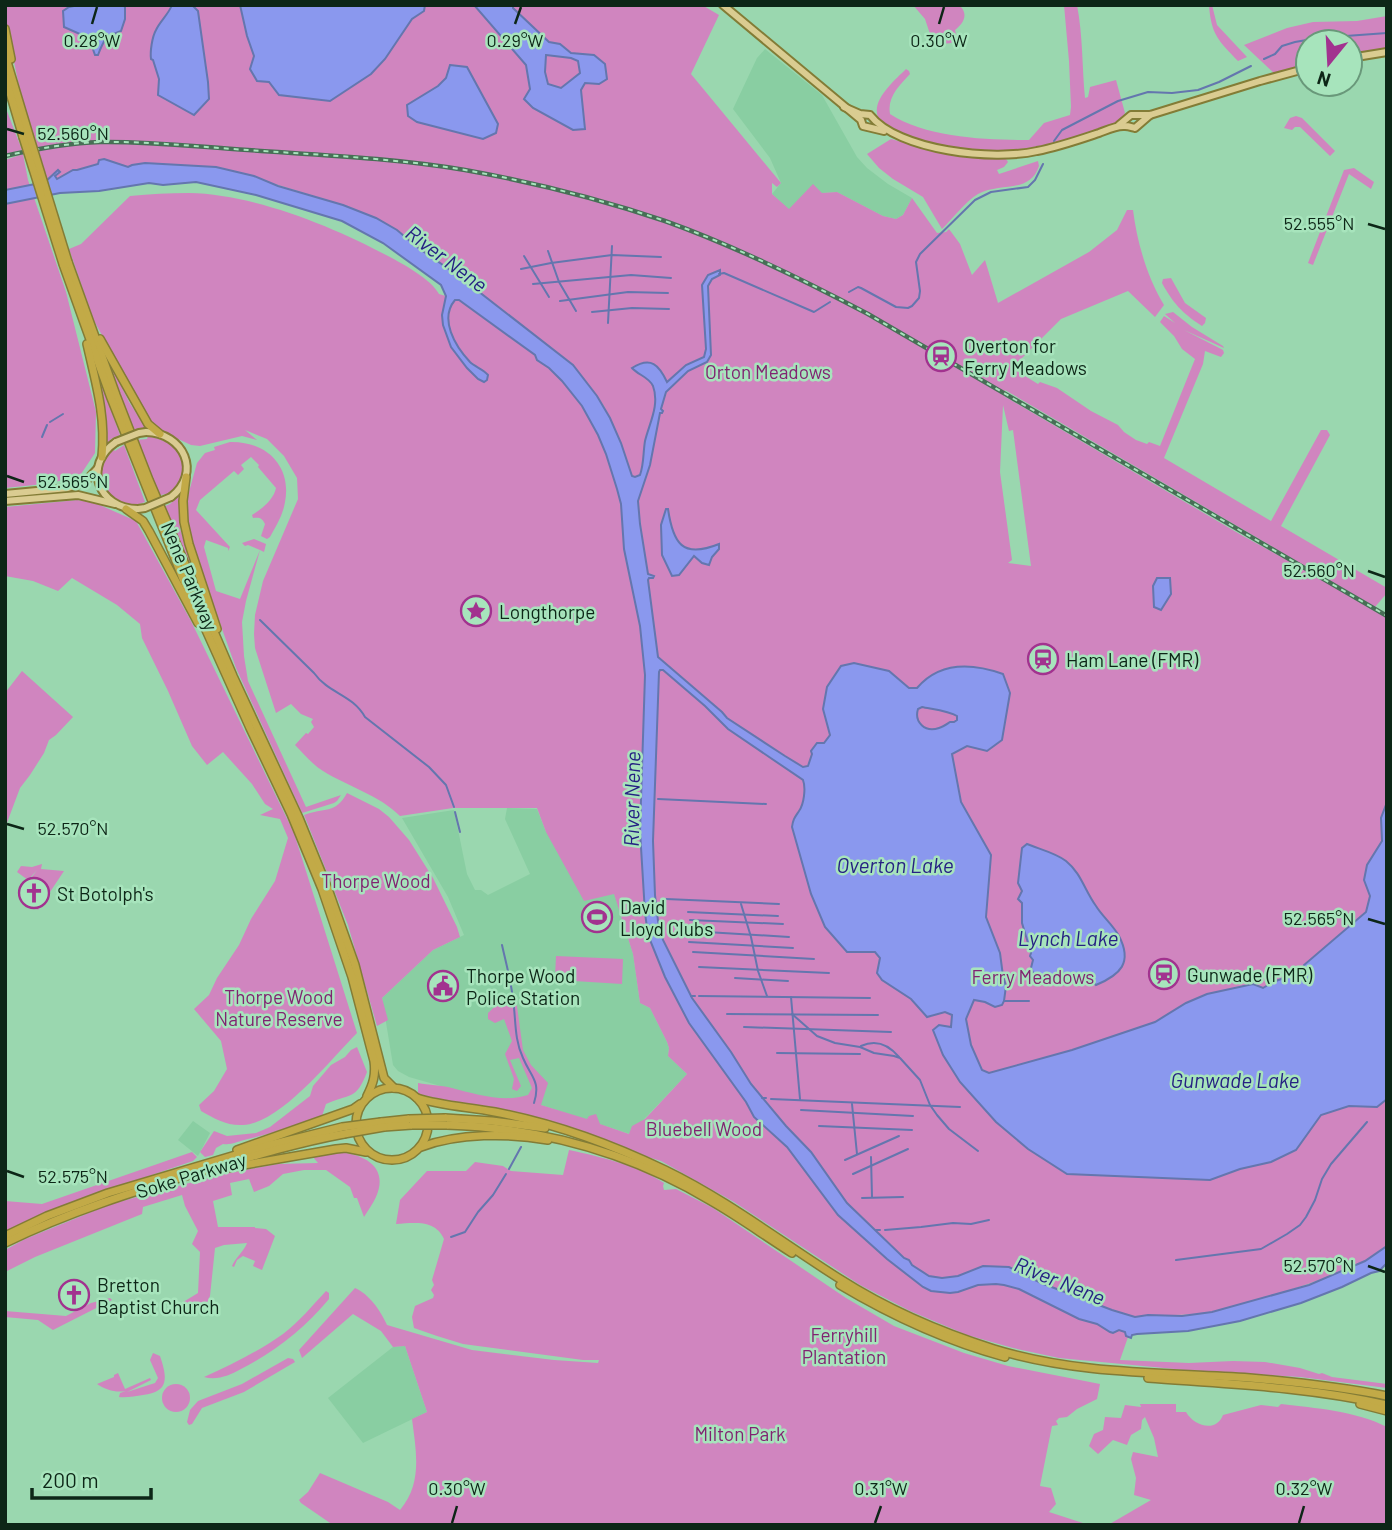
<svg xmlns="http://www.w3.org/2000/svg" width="1392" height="1530" font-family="Barlow,sans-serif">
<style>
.built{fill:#89cea2}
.green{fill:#d085bf;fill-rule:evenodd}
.water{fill:#8a98ee;stroke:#6476ae;stroke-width:2;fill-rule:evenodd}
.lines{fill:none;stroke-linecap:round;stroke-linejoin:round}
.stream{stroke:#6476ae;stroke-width:2}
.major-casing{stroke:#837c36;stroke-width:10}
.highway-casing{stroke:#837c36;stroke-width:10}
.major{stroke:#dacc91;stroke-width:6}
.highway{stroke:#c2aa47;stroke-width:7}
.rail-casing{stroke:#476f56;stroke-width:4.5}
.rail{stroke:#a7e4bc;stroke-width:2;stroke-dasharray:5;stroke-linecap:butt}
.major-bridge-casing{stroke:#837c36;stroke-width:10;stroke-linecap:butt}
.highway-bridge-casing{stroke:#837c36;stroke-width:10;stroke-linecap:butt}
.major-bridge{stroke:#dacc91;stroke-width:6}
.highway-bridge{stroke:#c2aa47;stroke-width:7}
.ticks{fill:none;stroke:#0d2617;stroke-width:2.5}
.labels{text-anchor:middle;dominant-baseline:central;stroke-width:5;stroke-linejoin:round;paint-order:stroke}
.poi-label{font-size:19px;fill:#0d2617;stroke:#a7e4bc;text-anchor:start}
.park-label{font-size:19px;fill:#812371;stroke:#a7e4bc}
.street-label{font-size:19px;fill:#0d2617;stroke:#a7e4bc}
.water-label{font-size:21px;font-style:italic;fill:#262183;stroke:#a7e4bc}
.ticks-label{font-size:18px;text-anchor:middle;fill:#0d2617;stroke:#a7e4bc;stroke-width:5;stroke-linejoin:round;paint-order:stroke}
</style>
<rect width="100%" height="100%" fill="#9ad7af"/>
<g class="built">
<path d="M 765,49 L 822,95 L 857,157 L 867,168 L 888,184 L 912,198 L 903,215 L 896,219 L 883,216 L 837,192 L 822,193 L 789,210 L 772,194 L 781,183 L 770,158 L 733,109 L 757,58 Z"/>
<path d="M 507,808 L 537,809 L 546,832 L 614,893 L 633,954 L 640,1003 L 650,1008 L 667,1042 L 669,1048 L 668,1056 L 687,1074 L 630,1134 L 541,1105 L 486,1099 L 409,1077 L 398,1071 L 393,1065 L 382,998 L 433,950 L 464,935 L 448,897 L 402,818 L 454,810 L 467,874 L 475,890 L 481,890 L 488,895 L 530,874 L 505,819 Z"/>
<path d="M 193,1121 L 210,1133 L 198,1156 L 178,1140 Z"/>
<path d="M 405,1346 L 427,1412 L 363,1443 L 328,1398 L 393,1347 Z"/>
</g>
<g class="green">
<path d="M 5,5 L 702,5 L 719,15 L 691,74 L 781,183 L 777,187 L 772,183 L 772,194 L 789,209 L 813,184 L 822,193 L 837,192 L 883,216 L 896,219 L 903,215 L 912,198 L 937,233 L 946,232 L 949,229 L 960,244 L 972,275 L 985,260 L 998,303 L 1089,252 L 1117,230 L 1127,210 L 1133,210 C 1137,242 1147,277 1164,305 L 1155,317 L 1128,291 L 1061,319 L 1012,368 L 1038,384 L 1040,382 L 1057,388 L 1091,411 L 1118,425 L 1124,432 L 1136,440 L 1147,444 L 1149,442 L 1160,446 L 1195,359 L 1182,349 L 1174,336 L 1160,322 L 1164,316 L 1175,323 L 1165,314 L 1173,312 L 1192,327 L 1223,346 L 1224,348 L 1184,330 L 1223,350 L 1224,353 L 1221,357 L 1205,351 L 1203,364 L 1164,458 L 1271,521 L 1321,430 L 1327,430 L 1330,435 L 1281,526 L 1387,588 L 1387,593 L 1375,607 L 1005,390 L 1004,396 L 1243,536 L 1329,583 L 1387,618 L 1387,1246 C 1375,1258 1360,1264 1345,1270 C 1313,1283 1281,1294 1247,1302 C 1235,1305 1223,1310 1211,1312 C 1186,1317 1160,1313 1135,1317 L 1120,1360 L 1189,1363 L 1233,1361 L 1265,1362 L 1300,1368 L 1319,1374 L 1322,1373 L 1332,1377 L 1387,1384 L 1387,1388 L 1300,1377 L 1185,1370 L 1059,1358 L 1013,1348 L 967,1335 L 910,1311 L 860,1285 L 734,1202 L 661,1161 L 651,1158 L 620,1145 L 584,1133 L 535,1120 L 418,1094 L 418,1083 C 429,1085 441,1085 452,1088 C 475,1094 504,1103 528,1095 L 532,1088 L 519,1058 L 510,1060 L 521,1086 L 517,1091 L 512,1089 L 514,1079 L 505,1054 L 512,1041 L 504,1019 L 495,1023 L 488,1019 L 488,1013 C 497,1005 503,997 516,999 L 523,1050 L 531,1065 L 548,1083 L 541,1105 L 587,1119 L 589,1116 L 596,1114 L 600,1124 L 629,1134 L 632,1126 L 645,1119 L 687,1074 L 668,1056 L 669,1048 L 667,1042 L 650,1008 L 640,1003 L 633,954 L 614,894 L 584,901 L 546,832 L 537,808 L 453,808 L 400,816 C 379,795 349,787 323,771 C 313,765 304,754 295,745 L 306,733 L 308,734 L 314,727 L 311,722 L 313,719 L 301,714 L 291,704 L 276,713 L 255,648 L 254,634 L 255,615 L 263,581 L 298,499 L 297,478 L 284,456 L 267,439 L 245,430 L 257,440 L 242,436 L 200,446 L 191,445 L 161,431 L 150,422 L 93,319 L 69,249 L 81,244 L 130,196 C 150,194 169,193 189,193 C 253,194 332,226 388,256 C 403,264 431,279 439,294 L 459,300 L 535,355 C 539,362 545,365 551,369 C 563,379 574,393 582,406 C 601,434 614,469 620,501 C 623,517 622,534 624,550 C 626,562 629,575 632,587 L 650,591 L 638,505 L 628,462 L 621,443 L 604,406 L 573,365 L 459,277 L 417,247 L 406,237 L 376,218 L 343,205 L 230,170 L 216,167 L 145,163 L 132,165 L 128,167 L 103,159 L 100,160 L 123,168 L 86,167 L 57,179 L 55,178 L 55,175 L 59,172 L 47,180 L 26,120 L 5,18 ZM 1003,405 L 1009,431 L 1013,430 L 1031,566 L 1008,563 L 1012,560 L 1000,472 Z"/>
<path d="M 913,5 L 959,5 C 969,14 964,23 955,30 L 956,34 L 960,38 C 951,46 942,44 932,40 L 925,19 Z"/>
<path d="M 1064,5 L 1077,5 C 1083,36 1082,67 1085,98 L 1088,97 L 1090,87 L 1116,80 L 1125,113 C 1117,126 1102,128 1088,133 C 1056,144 1023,151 988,151 C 965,151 942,145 919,140 C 908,137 883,130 878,117 C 871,100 895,80 906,69 L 909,71 L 910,74 C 899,86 887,97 890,114 C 927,138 987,140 1029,140 L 1044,123 L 1070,115 L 1071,107 L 1069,61 Z"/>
<path d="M 1209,5 L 1212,5 L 1217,25 L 1247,57 L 1238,61 C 1219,41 1211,35 1209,5 Z"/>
<path d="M 1387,16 L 1387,49 L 1350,55 L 1350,42 L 1308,42 L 1308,65 L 1275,74 L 1244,45 L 1287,28 L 1313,22 L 1357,21 Z"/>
<path d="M 5,106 L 22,150 L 5,154 Z"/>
<path d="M 1296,116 L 1302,118 L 1335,151 L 1330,156 L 1300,127 L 1295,127 L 1292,130 L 1284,128 L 1290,118 Z"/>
<path d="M 891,139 C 930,150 965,157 1006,159 L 1008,162 L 1004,167 L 997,170 L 999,174 L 1038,161 L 1039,166 C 1030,194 1001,182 978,194 C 965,202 953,218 942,229 L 923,197 L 893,179 L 879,168 L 867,154 Z"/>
<path d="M 23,154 L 28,180 L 66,292 L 96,412 L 95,453 L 79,477 L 44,484 L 5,488 L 5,160 Z"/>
<path d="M 1354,168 L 1374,182 L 1371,189 L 1349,174 L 1313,265 L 1308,263 L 1344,170 Z"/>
<path d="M 1171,278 L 1185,303 L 1206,318 L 1205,323 L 1202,326 C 1182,313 1173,303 1162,283 L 1163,279 Z"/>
<path d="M 100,342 L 129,402 L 147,429 L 133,431 Z"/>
<path d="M 95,366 L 120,435 L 111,439 L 105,447 Z"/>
<path d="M 148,436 C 159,439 171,442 179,451 C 190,465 182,489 166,495 L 165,494 L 158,496 L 136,440 L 147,439 Z"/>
<path d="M 230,442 C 266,441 292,466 285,502 C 283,515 276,526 270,537 L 267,539 L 261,536 L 265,524 C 262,518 260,517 253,518 L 252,515 C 262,509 274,499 276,488 L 258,467 L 259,465 L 251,457 L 241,465 L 244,469 L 238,475 L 234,471 L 200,500 L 196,510 L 230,547 L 228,551 L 228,548 L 206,540 L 204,547 L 216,591 L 240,599 L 260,550 L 248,545 L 245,546 L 242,543 L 254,539 L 266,544 L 264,552 L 260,550 L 246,601 L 242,622 L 244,656 L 248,681 L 306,807 L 341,795 L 337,801 L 334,803 L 302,813 L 236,668 L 193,548 L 186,517 L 187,499 L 197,463 L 205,453 L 215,450 L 214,447 Z"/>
<path d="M 124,445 L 145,502 L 136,505 L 136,507 C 114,501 111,500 99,480 C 102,468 102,457 113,449 L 115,451 Z"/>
<path d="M 179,495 L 180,529 L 208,615 L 163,507 L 170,504 Z"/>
<path d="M 77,500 L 93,502 L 136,521 L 191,621 L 294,833 L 357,1033 C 331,1059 281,1123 243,1125 C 227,1126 215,1119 201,1111 L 199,1105 L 214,1091 L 227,1069 L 221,1041 L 194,1009 L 209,995 L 217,978 L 239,945 L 251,919 L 275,881 L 288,838 L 280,819 L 260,815 L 273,809 L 265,804 L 252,784 L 223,752 L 207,765 L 192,746 L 168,691 L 142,638 L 140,624 L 117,605 L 72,578 L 58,591 L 33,581 L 5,576 L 5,507 Z"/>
<path d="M 22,671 L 73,717 L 56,735 L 49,740 L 44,753 L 30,775 L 20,788 L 5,828 L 5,693 Z"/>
<path d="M 347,793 L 379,809 L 389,817 L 409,840 L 433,878 L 457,927 L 460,937 L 433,950 L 382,998 L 388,1020 L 377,1026 L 348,925 L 304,815 C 324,807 335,815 347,793 Z"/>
<path d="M 42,864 L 41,869 L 64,871 L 38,910 L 18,896 L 37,870 L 28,880 L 17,872 L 21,866 L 32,867 Z"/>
<path d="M 556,956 L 623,959 L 622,984 L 574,981 L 574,978 L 555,977 Z"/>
<path d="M 357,1047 L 367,1072 C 356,1101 350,1093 326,1104 L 322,1116 C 296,1125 271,1134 244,1140 C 236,1142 232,1145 223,1144 L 216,1148 L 213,1155 L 205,1157 L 200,1152 L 214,1131 L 227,1136 L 256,1133 L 270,1127 L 310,1096 L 313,1086 L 331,1065 L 345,1057 L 351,1050 Z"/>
<path d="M 569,1150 C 601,1157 637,1165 664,1183 L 663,1186 L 664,1190 L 676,1189 L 713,1208 L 846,1298 L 894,1326 L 964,1353 L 1008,1366 L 1100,1384 L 1097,1399 L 1077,1409 L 1067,1417 L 1059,1418 L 1056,1421 L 1058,1425 L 1052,1426 L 1040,1486 L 1051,1488 L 1056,1504 L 1049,1512 L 1089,1525 L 333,1525 L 301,1503 L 299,1500 L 308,1492 L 320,1473 L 388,1502 L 400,1510 C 423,1483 416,1451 412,1419 L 427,1412 L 405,1346 L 393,1347 L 381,1331 L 353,1314 L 302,1358 L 299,1350 L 355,1288 C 369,1294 381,1311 387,1325 L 472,1350 L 554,1360 L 598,1363 L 599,1360 L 583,1360 L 463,1344 L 437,1336 L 414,1328 L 412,1317 L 415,1306 L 433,1298 L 434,1295 L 431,1290 L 434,1285 L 432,1280 L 444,1239 C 435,1219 414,1223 396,1224 L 400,1200 L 427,1171 L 466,1171 L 475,1162 L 503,1166 L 511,1171 L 563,1175 Z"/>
<path d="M 192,1152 L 197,1157 L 193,1161 L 72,1202 L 5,1232 L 5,1201 L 42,1204 Z"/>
<path d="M 340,1152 C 365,1155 389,1167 376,1197 C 373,1204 368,1210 364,1217 L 357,1198 L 354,1198 L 350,1187 L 326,1170 L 304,1170 L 283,1174 L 269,1186 L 254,1192 L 249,1179 L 230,1183 L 232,1195 L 213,1201 L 218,1227 L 255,1227 L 255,1228 L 266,1229 L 275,1236 L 262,1270 L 253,1266 L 255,1261 L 243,1256 L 237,1260 L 234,1267 L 232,1266 C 236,1257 244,1251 247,1243 L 224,1245 L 215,1248 L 210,1296 L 205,1307 L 194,1304 L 182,1307 L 180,1304 L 198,1293 L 200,1252 L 192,1244 L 198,1231 L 185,1206 L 182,1195 L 143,1207 L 142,1214 L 35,1257 L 5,1272 L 5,1250 L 25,1239 L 111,1204 L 223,1174 L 278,1164 L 318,1163 L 312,1156 Z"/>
<path d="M 326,1291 L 329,1293 L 329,1299 C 304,1329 276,1351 241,1369 C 230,1375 217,1381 204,1377 C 231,1365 259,1351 283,1334 C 299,1322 312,1306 326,1291 Z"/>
<path d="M 110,1298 L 112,1300 L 53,1330 L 38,1320 L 5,1317 L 5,1311 L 66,1316 L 91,1303 Z"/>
<path d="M 153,1353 L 160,1356 C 167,1377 170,1392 143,1395 C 135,1396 127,1398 119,1397 L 120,1393 L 126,1391 C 116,1393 106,1390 97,1384 L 114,1377 L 114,1375 L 118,1373 L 125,1389 L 150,1378 L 151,1380 L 127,1392 L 155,1383 L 158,1378 L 150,1360 Z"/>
<path d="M 288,1358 L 293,1359 L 295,1362 L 244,1392 L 202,1408 L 192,1424 L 189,1425 L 187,1422 L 190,1410 L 198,1401 L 242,1384 Z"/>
<circle cx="176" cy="1398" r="14"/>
<path d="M 1140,1404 L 1176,1404 L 1176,1412 L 1186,1412 C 1194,1426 1216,1433 1223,1415 L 1261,1405 L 1278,1407 L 1281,1404 C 1315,1408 1356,1411 1387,1427 L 1387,1525 L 1108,1525 L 1151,1500 L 1134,1495 L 1136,1478 L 1131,1459 L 1133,1452 L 1158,1457 L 1154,1438 L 1145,1417 L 1142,1420 L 1141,1429 L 1131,1435 L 1127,1445 L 1113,1440 L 1098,1454 L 1089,1446 L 1094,1434 L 1103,1430 L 1105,1417 L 1121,1418 L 1125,1405 L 1141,1407 Z"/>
</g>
<g class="water">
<path d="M 79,5 L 123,5 L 125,7 L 125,19 L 121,31 C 105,37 104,39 98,55 L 95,55 L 89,38 L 64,27 L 63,11 L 69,7 Z"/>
<path d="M 172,5 L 192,5 L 198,11 L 208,82 L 209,99 L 194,115 L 158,95 L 159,79 L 153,60 L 151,59 C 150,52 152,37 156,30 C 160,21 168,15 172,5 Z"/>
<path d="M 240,5 L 425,5 L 424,11 L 412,19 L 385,59 L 371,74 L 330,101 L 279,95 L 269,82 L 257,81 L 250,69 L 254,56 L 247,36 Z"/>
<path d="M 474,5 L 513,5 L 513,8 L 549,42 L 560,44 L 571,53 L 594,55 L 605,64 L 607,79 L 599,84 L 585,83 L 581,90 L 585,129 L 573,130 L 533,108 L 524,99 L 530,89 L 526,65 ZM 546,55 L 571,58 L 578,61 L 580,73 L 561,88 L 548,84 L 545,72 Z"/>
<path d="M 450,65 L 467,67 L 498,124 L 496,133 L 483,139 L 417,122 L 408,116 L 407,105 L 438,86 L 446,78 Z"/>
<path d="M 104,159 L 128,167 L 132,165 L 145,163 L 216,167 L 254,176 L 278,186 L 343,205 L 376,218 L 397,230 L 417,247 L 456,274 L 464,267 L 467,269 L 460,277 L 573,365 L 597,396 L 610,418 L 621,443 L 632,476 L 635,477 L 640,475 C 644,464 643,453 645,441 C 649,424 660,405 653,386 C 649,377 638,375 632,368 C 651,356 659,365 667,382 L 686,365 L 704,357 L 706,349 L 702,285 L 708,275 L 720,270 L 720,275 L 712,279 L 708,286 L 711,355 L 707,362 L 688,371 L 666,392 L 661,409 L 663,411 L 662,413 L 660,413 L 650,465 L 638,501 L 640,524 L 648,574 L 654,576 L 653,578 L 649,578 L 648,580 L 658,657 L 722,712 L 727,718 L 785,756 L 803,767 L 808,766 L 812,754 L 811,751 L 817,743 L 824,743 L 830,735 L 823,709 L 827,687 L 841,666 L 854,663 L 889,671 L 909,688 L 917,688 C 940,661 972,663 1003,674 L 1010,693 L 1002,740 L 987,751 L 967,746 L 952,754 L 961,802 L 991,855 L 986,917 L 1000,953 L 1003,976 L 1006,986 L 1004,1001 L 1002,1005 L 995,1007 L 985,1002 L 974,1000 L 966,1019 L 971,1045 L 982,1070 L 989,1073 L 1072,1050 L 1155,1022 L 1186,1003 L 1207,994 L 1253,984 L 1263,988 L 1273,982 L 1301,972 L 1304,965 L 1366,912 L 1370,896 L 1364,880 L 1367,865 L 1382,841 L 1381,818 L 1387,802 L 1387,1099 L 1377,1107 L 1349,1106 L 1321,1115 L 1296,1150 L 1271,1162 L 1240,1169 L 1210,1180 L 1067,1174 L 1028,1149 L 996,1122 L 960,1082 L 943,1055 L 933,1030 L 939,1025 L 951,1027 L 952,1015 L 945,1012 L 927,1017 L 911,999 L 882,980 L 877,973 L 880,958 L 875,952 L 847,952 L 825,927 L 811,894 L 792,827 C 793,819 795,817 799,811 C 804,804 806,788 803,780 L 728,729 L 705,706 L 663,670 L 660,670 L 659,672 L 653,841 L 655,895 L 658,921 L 663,940 L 692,998 L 731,1052 L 751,1084 L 786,1126 L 811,1152 L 847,1203 L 904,1258 L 909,1260 L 912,1265 L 929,1276 L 942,1278 L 958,1276 L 983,1266 L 1009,1267 L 1041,1283 L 1112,1310 L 1135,1317 L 1148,1315 L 1182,1316 L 1212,1312 L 1309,1285 L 1365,1261 L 1387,1246 L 1387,1263 L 1379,1271 L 1371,1273 L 1342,1287 L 1301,1303 L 1240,1321 L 1188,1331 L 1137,1334 L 1132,1335 L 1131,1338 L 1126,1336 L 1125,1332 L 1119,1330 L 1113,1333 L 1110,1332 L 1097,1324 L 1079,1319 L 1019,1289 L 1004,1285 L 996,1284 L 978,1285 L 958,1292 L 950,1293 L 931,1291 L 923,1287 L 887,1259 L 838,1215 L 787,1147 L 754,1117 L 746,1102 L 689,1023 L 665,977 L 648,935 L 645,913 L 640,831 L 645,675 L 640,626 L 624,549 L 621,504 L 617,489 L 606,454 L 598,435 L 582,406 L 562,381 L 549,368 L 537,360 L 535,355 L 459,300 L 455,300 C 439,319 455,346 470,362 C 475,367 483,369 488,375 L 487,380 L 484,382 L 478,379 L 467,368 L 451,347 L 443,325 L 442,315 L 446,296 L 441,285 L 383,243 L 342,221 L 256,195 L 196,182 L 163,185 L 149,183 L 99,191 L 60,193 L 5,204 L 5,190 L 45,182 L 58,170 L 60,172 L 55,176 L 57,179 L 73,170 L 77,170 L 98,164 L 99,160 ZM 922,707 C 931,709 949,711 957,716 L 957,720 L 954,722 L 950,722 C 947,724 943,727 939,728 C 925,733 914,722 918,709 Z"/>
<path d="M 666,509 L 668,509 C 673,543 682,559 719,544 L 719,549 L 712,557 L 709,565 L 702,563 L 694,556 L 679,575 L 672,576 L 662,555 L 661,525 Z"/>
<path d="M 1157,578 L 1170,578 L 1171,594 L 1161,610 L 1154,607 L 1153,586 Z"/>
<path d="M 1027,844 C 1039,849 1056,853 1066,861 C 1081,873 1085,891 1096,906 C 1102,916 1113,925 1119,936 C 1133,963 1120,975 1096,985 L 1086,976 C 1068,983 1054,985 1036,980 L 1031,968 L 1033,960 L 1030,956 L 1031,953 L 1022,923 L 1022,903 L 1018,899 L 1022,891 L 1018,883 L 1022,848 Z"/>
</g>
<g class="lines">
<g class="stream">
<path d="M 1264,59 L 1275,54 L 1282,46 L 1295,42 L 1318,38 L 1387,33"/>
<path d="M 1054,141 L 1062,130 L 1118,101 L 1148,92 L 1172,93 L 1198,90 L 1219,82 L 1251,66"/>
<path d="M 548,251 L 559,282 L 576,311"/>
<path d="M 524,256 L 549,297"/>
<path d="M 521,269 L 551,263 L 612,255 L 661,257"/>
<path d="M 719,274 L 724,273 L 814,312 L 830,302"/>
<path d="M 533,284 L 631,275 L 671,278"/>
<path d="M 849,292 L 858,287 L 861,288 L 896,307 L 908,308 L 912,306 L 919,298 L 920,291 L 916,262 L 920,254 L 975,200 L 991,192 L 1028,187 L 1035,180 L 1043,164"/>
<path d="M 560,301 L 628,292 L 668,293"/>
<path d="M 592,312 L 632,308 L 669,309"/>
<path d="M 608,323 L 612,246"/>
<path d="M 50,422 L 63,414"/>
<path d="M 42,437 L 47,425"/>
<path d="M 260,620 L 314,673 C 329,694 352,694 365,717 L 429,767 L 446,785 L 454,807"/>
<path d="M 658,799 L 766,804"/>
<path d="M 455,812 L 460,832"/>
<path d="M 666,899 L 779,904"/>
<path d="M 741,904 L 751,937 L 758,971 L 767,996"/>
<path d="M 688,912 L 778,916"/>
<path d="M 690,920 L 783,924"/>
<path d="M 690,931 L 789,937"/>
<path d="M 689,942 L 793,948"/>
<path d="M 502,945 C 506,963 511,981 513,999 C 516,1019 514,1039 523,1058 C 531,1077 541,1081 534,1103"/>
<path d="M 693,952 L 814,959"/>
<path d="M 699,967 L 829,973"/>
<path d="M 735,978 L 788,981"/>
<path d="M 691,996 L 695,996"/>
<path d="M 699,996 L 870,998"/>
<path d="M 791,997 L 800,1099"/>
<path d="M 1004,1001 L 1029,1001"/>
<path d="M 727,1014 L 878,1015"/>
<path d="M 792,1014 L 817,1036 L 835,1043 L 860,1047 L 874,1053 L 894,1056 L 900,1058 L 920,1080 L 930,1105 L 937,1115 L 949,1129 L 978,1151"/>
<path d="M 744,1027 L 891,1032"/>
<path d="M 861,1046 C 876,1039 889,1045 899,1057"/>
<path d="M 777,1053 L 860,1054"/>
<path d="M 762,1098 L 766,1098"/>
<path d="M 771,1099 L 960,1107"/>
<path d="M 852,1104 L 857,1154"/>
<path d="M 801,1110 L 913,1116"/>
<path d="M 819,1126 L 912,1130"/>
<path d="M 871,1157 L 872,1197"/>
<path d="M 845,1160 L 899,1136"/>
<path d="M 509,1169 L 521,1147"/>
<path d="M 853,1174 L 908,1149"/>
<path d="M 862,1198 L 903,1197"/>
<path d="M 876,1230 L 880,1230"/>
<path d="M 885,1230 L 921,1227 L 953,1223 L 971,1224 L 989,1220"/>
<path d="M 451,1237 L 465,1232 L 478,1212 L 493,1195 L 506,1174"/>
<path d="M 1176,1260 L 1261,1249 L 1287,1234 L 1300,1225 L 1306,1217 L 1315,1200 L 1322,1179 L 1331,1164 L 1367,1122"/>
</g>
<g class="major-casing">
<g id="major">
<path d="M 723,5 L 861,120 L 863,126 L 884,131"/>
<path d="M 1350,58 L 1387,52"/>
<path d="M 844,107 L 860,114 L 870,115 C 898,151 994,161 1037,151 C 1058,147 1078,140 1099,133 C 1107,130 1117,125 1125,126 C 1128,126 1131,127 1135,128 L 1150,115"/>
<path d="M 1119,125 L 1131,115 L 1150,115 L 1260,81 L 1308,68"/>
<path d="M 146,432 C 184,433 202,473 171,497"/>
<path d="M 116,442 C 82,465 98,509 138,509"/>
<path d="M 5,494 L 68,488 L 85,482 L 98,468"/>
<path d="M 5,501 L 78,495 L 115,504"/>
</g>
</g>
<g class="highway-casing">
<g id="highway">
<path d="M 5,29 L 11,59"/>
<path d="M 5,55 L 29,135"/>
<path d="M 5,76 L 23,137"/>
<path d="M 68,262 L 116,395 L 149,480 L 233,676 L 299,818 L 328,889 L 355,965 L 384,1078 L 394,1088"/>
<path d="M 63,264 L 111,398 L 183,579 L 250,728 L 291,814 L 322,889 L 352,977 L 374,1061 C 376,1075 373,1084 367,1096"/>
<path d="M 100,339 L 148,424 L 160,434"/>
<path d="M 87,344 C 96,384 106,416 102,457"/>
<path d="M 186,477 L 183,501 L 184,522 L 189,544 L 217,629"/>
<path d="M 126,509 L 143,521 L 149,531 L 198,623"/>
<circle cx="392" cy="1124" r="36"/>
<path d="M 417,1098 C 442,1106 469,1107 495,1112 C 553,1123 611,1144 665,1170 C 727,1200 781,1242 840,1279 C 887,1309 940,1332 994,1349 C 1079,1375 1162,1372 1250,1378 C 1296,1382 1342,1387 1387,1396"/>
<path d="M 445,1118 L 492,1121 L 545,1128"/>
<path d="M 381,1122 L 409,1119"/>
<path d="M 447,1125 C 543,1128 629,1152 711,1201 C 739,1217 765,1236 792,1253"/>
<path d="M 384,1127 L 412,1125"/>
<path d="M 421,1147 C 458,1133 509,1133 548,1140"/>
<path d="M 237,1150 L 353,1109 L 360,1104"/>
<path d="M 227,1168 L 336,1149 L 346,1148 L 366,1152"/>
<path d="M 5,1236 L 47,1216 L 108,1193 L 266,1146 L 342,1127"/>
<path d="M 5,1243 C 69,1212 135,1191 203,1171 C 250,1157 296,1143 344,1134"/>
<path d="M 840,1285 C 892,1316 946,1341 1005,1357"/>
<path d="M 1148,1378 C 1228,1384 1308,1387 1387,1405"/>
<path d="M 1360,1404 L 1387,1411"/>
</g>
</g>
<use href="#major" class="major"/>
<use href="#highway" class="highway"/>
<g class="rail-casing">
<path id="rail" d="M 5,156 C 36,149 68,143 100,142 C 149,141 199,147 248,150 C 320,155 393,158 465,170 C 532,182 600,199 665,221 C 735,246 802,279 868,314 L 1387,616"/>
</g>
<use href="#rail" class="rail"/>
<g class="major-bridge-casing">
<g id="major-bridge">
<path d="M 116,442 L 139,433 L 146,432"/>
<path d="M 138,509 L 145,508 L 171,497"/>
</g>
</g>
<g class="highway-bridge-casing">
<g id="highway-bridge">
<path d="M 29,135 L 68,262"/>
<path d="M 23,137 L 63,264"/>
<path d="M 409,1119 L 445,1118"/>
<path d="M 412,1125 L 447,1125"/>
<path d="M 342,1127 L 381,1122"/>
<path d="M 344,1134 L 384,1127"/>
</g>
</g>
<use href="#major-bridge" class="major-bridge"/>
<use href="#highway-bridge" class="highway-bridge"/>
</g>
<path class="ticks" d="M 92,24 L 97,7M 515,24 L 521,7M 939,24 L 944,7M 7,129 L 24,134M 1368,224 L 1385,229M 7,476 L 24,482M 1368,571 L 1385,577M 7,824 L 24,829M 1368,919 L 1385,924M 7,1171 L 24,1177M 1368,1266 L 1385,1272M 452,1523 L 457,1506M 875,1523 L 881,1506M 1299,1523 L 1304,1506"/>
<defs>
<g id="station-ring" transform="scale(1.575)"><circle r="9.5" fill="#a7e4bc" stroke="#a2328f" stroke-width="1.5"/><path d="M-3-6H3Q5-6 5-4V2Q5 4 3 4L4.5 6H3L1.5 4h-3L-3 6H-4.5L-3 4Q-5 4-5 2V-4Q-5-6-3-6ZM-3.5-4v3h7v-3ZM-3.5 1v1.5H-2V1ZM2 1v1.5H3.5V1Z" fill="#a2328f"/></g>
<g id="sight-ring" transform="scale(1.575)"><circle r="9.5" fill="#a7e4bc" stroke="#a2328f" stroke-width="1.5"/><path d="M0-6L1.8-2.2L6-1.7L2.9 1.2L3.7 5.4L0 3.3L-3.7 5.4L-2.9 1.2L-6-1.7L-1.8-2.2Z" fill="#a2328f"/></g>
<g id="church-ring" transform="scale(1.575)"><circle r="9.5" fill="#a7e4bc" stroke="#a2328f" stroke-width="1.5"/><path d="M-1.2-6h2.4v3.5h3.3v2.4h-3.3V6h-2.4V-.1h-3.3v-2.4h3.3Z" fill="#a2328f"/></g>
<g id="stadium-ring" transform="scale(1.575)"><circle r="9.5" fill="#a7e4bc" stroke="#a2328f" stroke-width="1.5"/><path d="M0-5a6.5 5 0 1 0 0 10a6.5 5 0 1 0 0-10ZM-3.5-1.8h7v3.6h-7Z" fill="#a2328f"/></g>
<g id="civic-ring" transform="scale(1.575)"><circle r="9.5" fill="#a7e4bc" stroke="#a2328f" stroke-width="1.5"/><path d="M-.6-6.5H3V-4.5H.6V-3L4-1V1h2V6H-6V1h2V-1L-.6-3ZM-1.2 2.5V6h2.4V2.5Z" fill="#a2328f"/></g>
</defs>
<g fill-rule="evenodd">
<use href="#station-ring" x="941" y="356"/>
<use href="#sight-ring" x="476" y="611"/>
<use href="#station-ring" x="1043" y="659"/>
<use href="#church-ring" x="34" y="893"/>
<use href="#stadium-ring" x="597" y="917"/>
<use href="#station-ring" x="1164" y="974"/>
<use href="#civic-ring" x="443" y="986"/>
<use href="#church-ring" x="74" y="1295"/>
</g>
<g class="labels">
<g class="poi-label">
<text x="964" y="345">Overton for<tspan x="964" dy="22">Ferry Meadows</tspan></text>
<text x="499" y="611">Longthorpe</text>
<text x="1066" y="659">Ham Lane (FMR)</text>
<text x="57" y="893">St Botolph's</text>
<text x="620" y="906">David<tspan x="620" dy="22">Lloyd Clubs</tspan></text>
<text x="1187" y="974">Gunwade (FMR)</text>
<text x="466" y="975">Thorpe Wood<tspan x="466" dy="22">Police Station</tspan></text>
<text x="97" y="1284">Bretton<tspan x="97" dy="22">Baptist Church</tspan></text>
</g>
<g class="park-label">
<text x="768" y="371">Orton Meadows</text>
<text x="376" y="880">Thorpe Wood</text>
<text x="1033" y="976">Ferry Meadows</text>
<text x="279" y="996">Thorpe Wood<tspan x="279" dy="22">Nature Reserve</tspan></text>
<text x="704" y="1128">Bluebell Wood</text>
<text x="844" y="1334">Ferryhill<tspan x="844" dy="22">Plantation</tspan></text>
<text x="740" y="1433">Milton Park</text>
</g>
<g class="street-label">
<text transform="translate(190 576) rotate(67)">Nene Parkway</text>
<text transform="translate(191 1175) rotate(-17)">Soke Parkway</text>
</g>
<g class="water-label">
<text transform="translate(447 258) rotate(37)">River Nene</text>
<text transform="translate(631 799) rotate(-89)">River Nene</text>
<text x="895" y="864">Overton Lake</text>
<text x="1068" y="937">Lynch Lake</text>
<text x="1235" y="1079">Gunwade Lake</text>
<text transform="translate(1060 1280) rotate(22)">River Nene</text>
</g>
</g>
<g class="ticks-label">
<text x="92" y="47">0.28°W</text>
<text x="515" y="47">0.29°W</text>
<text x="939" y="47">0.30°W</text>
<text x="73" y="140">52.560°N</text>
<text x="1319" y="230">52.555°N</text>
<text x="73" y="488">52.565°N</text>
<text x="1319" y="577">52.560°N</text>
<text x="73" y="835">52.570°N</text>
<text x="1319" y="925">52.565°N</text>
<text x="73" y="1183">52.575°N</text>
<text x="1319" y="1272">52.570°N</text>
<text x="457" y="1495">0.30°W</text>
<text x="881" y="1495">0.31°W</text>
<text x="1304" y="1495">0.32°W</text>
</g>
<rect width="1392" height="1530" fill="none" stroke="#0d2617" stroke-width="14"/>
<g transform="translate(1329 63) rotate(198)"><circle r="33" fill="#a7e4bc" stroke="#69987a" stroke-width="2"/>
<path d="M0-5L12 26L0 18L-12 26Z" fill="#a2328f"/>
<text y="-10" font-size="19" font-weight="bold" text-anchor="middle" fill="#0d2617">N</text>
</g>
<path d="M32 1488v10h119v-10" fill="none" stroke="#0d2617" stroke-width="3.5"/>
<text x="42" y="1488" font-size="21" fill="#0d2617" stroke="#a7e4bc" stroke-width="5" paint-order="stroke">200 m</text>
</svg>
